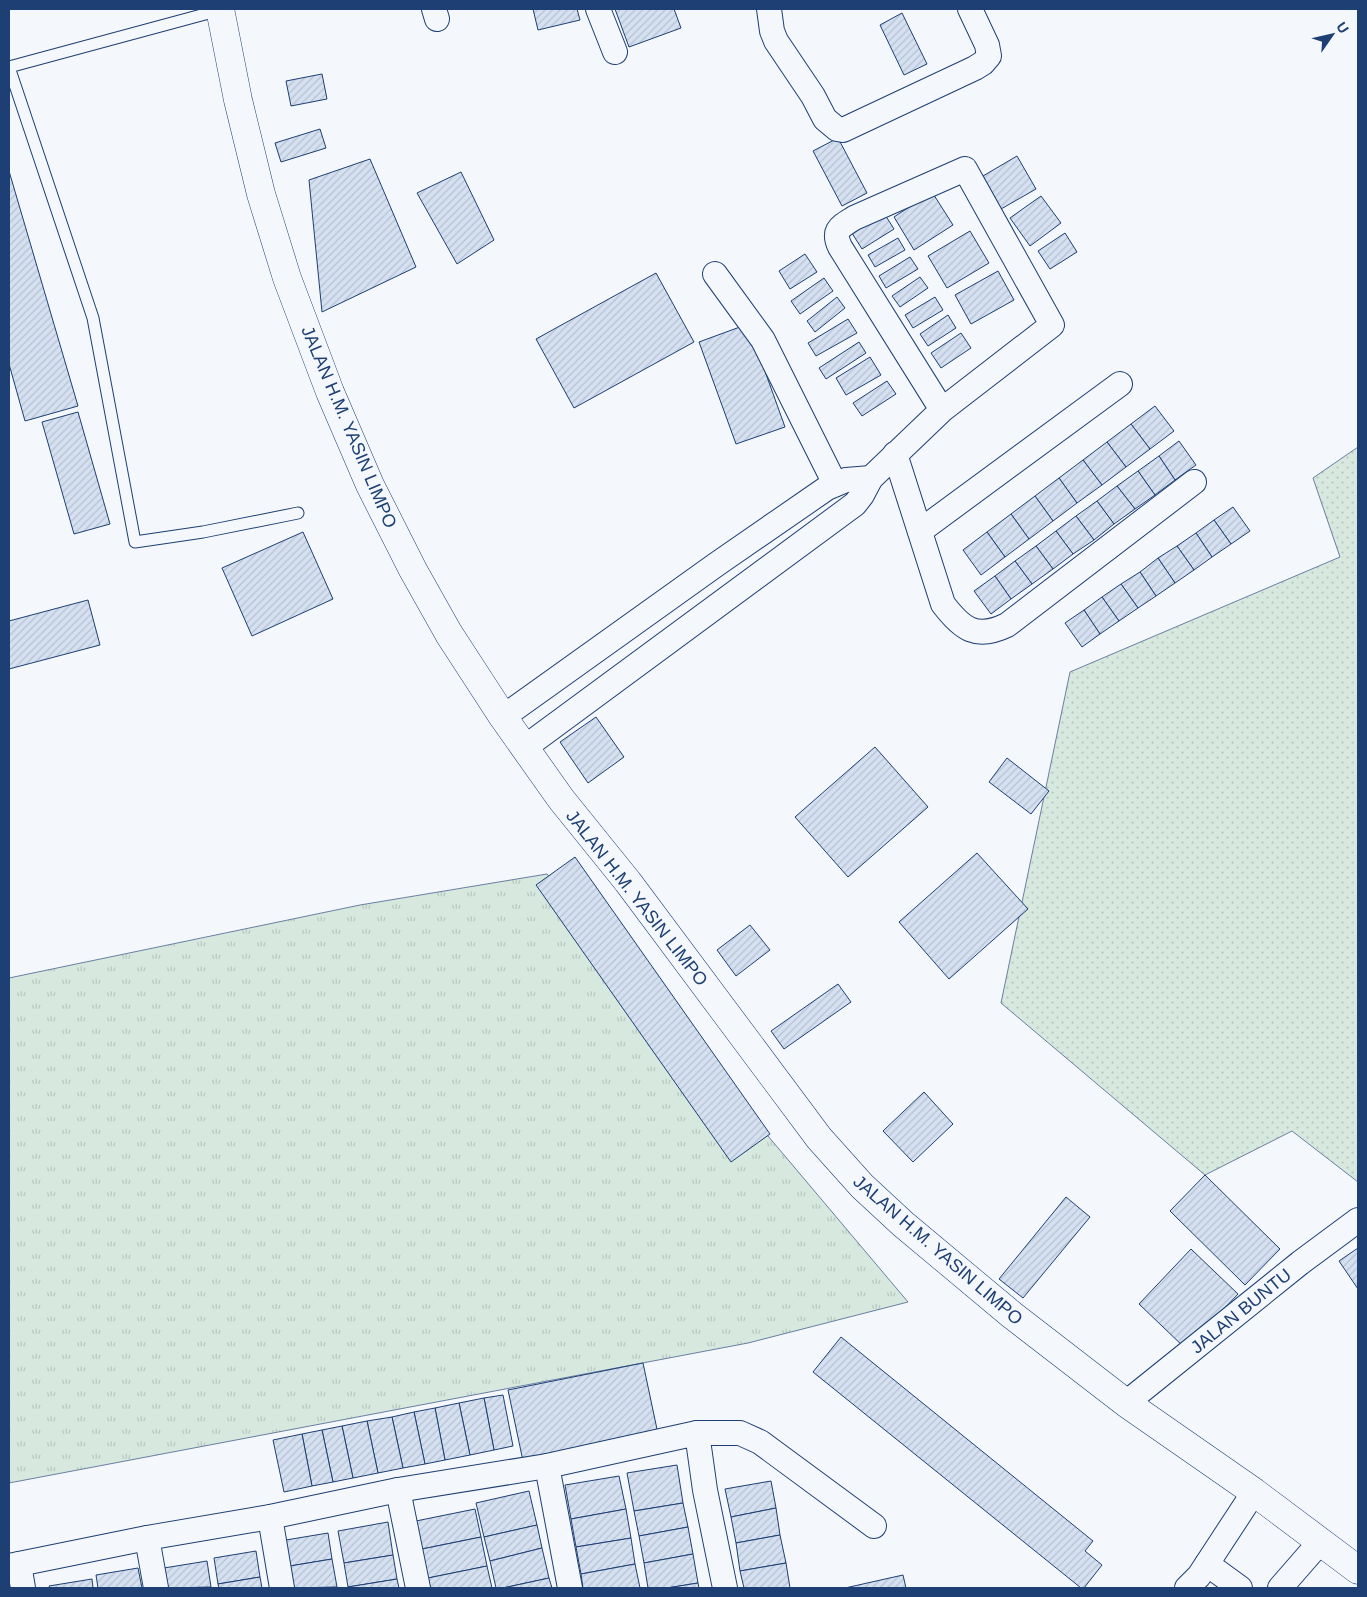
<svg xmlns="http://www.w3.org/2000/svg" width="1367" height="1597" font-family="Arial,sans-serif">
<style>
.grass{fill:url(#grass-tufts);stroke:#687fa3}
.park{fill:url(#park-dots);stroke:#687fa3}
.building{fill:url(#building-hatch);stroke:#1d3f73}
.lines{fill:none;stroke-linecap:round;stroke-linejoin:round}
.service-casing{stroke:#1d3f73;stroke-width:13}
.minor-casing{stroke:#1d3f73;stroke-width:26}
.primary-casing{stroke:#1d3f73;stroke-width:29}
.service{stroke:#f4f7fb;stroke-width:11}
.minor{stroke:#f4f7fb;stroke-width:24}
.primary{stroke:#f4f7fb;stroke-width:28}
.labels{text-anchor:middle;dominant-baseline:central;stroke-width:4;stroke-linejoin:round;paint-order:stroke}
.street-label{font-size:18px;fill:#1d3f73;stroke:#f4f7fb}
</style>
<defs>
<pattern id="grass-tufts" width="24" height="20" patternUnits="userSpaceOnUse" patternTransform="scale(1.25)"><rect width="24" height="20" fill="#d7e8df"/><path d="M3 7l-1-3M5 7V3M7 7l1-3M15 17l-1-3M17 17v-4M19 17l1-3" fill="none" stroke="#b8c8c3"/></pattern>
<pattern id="park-dots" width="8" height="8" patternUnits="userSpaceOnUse" patternTransform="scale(1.25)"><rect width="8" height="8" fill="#d7e8df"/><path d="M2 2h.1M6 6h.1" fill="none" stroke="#b8c8c3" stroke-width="1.8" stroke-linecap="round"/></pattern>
<pattern id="building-hatch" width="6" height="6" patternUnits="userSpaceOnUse" patternTransform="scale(1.25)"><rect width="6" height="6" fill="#d5e0f0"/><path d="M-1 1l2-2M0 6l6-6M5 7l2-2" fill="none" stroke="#b6c1d1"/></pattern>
</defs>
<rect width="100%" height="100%" fill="#f4f7fb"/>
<path class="grass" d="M 547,874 L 908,1302 L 748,1343 L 9,1483 L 9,978 L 360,905 Z"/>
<path class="park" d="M 1358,447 L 1358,1182 L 1292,1131 L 1205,1175 L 1001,1003 L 1070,672 L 1340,557 L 1313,478 Z"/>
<g class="building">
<path d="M 533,9 L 577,9 L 580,20 L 538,30 Z"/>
<path d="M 615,9 L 674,9 L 681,28 L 629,47 Z"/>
<path d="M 902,13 L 927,64 L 904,75 L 880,25 Z"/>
<path d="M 322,74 L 327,99 L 291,106 L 286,81 Z"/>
<path d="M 320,129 L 326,148 L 281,162 L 275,143 Z"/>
<path d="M 838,138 L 867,193 L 842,206 L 813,151 Z"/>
<path d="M 1017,156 L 1036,189 L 1001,209 L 983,176 Z"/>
<path d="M 370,159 L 416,267 L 322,312 L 309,180 Z"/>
<path d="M 9,171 L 78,406 L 25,421 L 9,364 Z"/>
<path d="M 461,172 L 494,240 L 457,264 L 417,193 Z"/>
<path d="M 932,192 L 953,225 L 914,250 L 894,217 Z"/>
<path d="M 1041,196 L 1061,223 L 1030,246 L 1010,218 Z"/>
<path d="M 882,210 L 894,229 L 862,249 L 850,230 Z"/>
<path d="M 970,231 L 989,263 L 947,288 L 928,256 Z"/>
<path d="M 1065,233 L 1077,252 L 1050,269 L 1038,251 Z"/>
<path d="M 898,238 L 905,250 L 875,267 L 868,255 Z"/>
<path d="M 805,254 L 817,272 L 790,289 L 779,271 Z"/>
<path d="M 910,257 L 918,269 L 886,288 L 879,276 Z"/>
<path d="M 998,271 L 1014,300 L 971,324 L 955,295 Z"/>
<path d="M 656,273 L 694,342 L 574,408 L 536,339 Z"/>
<path d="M 920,277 L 928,288 L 900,307 L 892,296 Z"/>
<path d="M 824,278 L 833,291 L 800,314 L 791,301 Z"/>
<path d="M 837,297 L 845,308 L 815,332 L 807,321 Z"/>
<path d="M 935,297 L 943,310 L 913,328 L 905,315 Z"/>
<path d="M 948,315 L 956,328 L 928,346 L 920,334 Z"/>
<path d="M 848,319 L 857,333 L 816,356 L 808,343 Z"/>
<path d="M 748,324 L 785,427 L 736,444 L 699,342 Z"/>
<path d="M 961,333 L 971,348 L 941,368 L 931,353 Z"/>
<path d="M 859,342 L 866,353 L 826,379 L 819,368 Z"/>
<path d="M 870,357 L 881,375 L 846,395 L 836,378 Z"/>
<path d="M 887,381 L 896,394 L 862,416 L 853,403 Z"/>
<path d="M 1155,406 L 1174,431 L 1150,449 L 1131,424 Z"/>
<path d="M 78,412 L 110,524 L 74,534 L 42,422 Z"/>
<path d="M 1131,424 L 1150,449 L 1126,467 L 1107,442 Z"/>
<path d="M 1179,441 L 1196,465 L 1175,480 L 1159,456 Z"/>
<path d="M 1107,442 L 1126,467 L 1102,485 L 1083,460 Z"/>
<path d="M 1159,456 L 1175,480 L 1155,495 L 1138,471 Z"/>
<path d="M 1083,460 L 1102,485 L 1077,503 L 1059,478 Z"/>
<path d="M 1138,471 L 1155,495 L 1135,509 L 1117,486 Z"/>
<path d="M 1059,478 L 1077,503 L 1053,521 L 1035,496 Z"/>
<path d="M 1117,486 L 1135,509 L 1114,524 L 1097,501 Z"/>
<path d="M 1035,496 L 1053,521 L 1029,539 L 1011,514 Z"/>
<path d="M 1097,501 L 1114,524 L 1094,540 L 1076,516 Z"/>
<path d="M 1233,507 L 1250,531 L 1231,544 L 1214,520 Z"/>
<path d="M 1011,514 L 1029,539 L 1005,557 L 987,532 Z"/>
<path d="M 1076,516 L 1094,540 L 1073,554 L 1056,531 Z"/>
<path d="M 1214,520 L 1231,544 L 1212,557 L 1196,533 Z"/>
<path d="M 1056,531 L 1073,554 L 1053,569 L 1036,546 Z"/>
<path d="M 303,532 L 333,599 L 252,636 L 222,568 Z"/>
<path d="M 987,532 L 1005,557 L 981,575 L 963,550 Z"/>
<path d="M 1196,533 L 1212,557 L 1194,570 L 1177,546 Z"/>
<path d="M 1036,546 L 1053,569 L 1032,584 L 1015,561 Z"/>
<path d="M 1177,546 L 1194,570 L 1175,583 L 1158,558 Z"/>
<path d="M 1158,558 L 1175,583 L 1156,596 L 1140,572 Z"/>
<path d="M 1015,561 L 1032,584 L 1011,599 L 995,576 Z"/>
<path d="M 1140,572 L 1156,596 L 1138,608 L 1121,584 Z"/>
<path d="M 995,576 L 1011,599 L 991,614 L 974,591 Z"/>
<path d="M 1121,584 L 1138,608 L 1119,621 L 1102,597 Z"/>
<path d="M 1102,597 L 1119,621 L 1100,634 L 1084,610 Z"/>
<path d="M 88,600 L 100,645 L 9,669 L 9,621 Z"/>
<path d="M 1084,610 L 1100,634 L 1082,647 L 1065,623 Z"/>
<path d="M 596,717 L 624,757 L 588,783 L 560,742 Z"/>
<path d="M 875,747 L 928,807 L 848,877 L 795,817 Z"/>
<path d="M 1007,758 L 1049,791 L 1031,814 L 989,782 Z"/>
<path d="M 977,853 L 1028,909 L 949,979 L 899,922 Z"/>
<path d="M 575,857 L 770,1134 L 731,1162 L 536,885 Z"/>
<path d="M 750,925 L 770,950 L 736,976 L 717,950 Z"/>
<path d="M 838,984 L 851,1002 L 784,1049 L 771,1031 Z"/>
<path d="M 924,1092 L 953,1124 L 913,1162 L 883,1131 Z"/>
<path d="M 1205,1175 L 1280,1249 L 1245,1285 L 1170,1211 Z"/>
<path d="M 1066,1197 L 1090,1217 L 1023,1298 L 999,1279 Z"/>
<path d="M 1358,1248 L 1358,1289 L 1339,1261 Z"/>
<path d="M 1191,1249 L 1238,1294 L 1186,1349 L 1139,1304 Z"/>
<path d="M 841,1337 L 1093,1541 L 1085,1551 L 1102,1565 L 1084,1588 L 1081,1588 L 813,1372 Z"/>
<path d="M 643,1363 L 658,1434 L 523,1461 L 508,1390 Z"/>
<path d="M 503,1395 L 513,1446 L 494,1450 L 484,1398 Z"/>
<path d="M 484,1398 L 494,1450 L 470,1455 L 459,1403 Z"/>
<path d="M 459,1403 L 470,1455 L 445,1460 L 435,1408 Z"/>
<path d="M 435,1408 L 445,1460 L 425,1464 L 414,1412 Z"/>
<path d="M 414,1412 L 425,1464 L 403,1468 L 392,1417 Z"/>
<path d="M 392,1417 L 403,1468 L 378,1473 L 367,1421 Z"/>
<path d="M 367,1421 L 378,1473 L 353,1478 L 342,1426 Z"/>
<path d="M 342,1426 L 353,1478 L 333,1482 L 322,1430 Z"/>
<path d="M 322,1430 L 333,1482 L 312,1486 L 302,1434 Z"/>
<path d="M 302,1434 L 312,1486 L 284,1492 L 273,1440 Z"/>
<path d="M 677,1465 L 683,1503 L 634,1511 L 627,1473 Z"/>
<path d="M 619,1476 L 626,1509 L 571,1519 L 565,1485 Z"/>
<path d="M 771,1481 L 776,1508 L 731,1517 L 725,1489 Z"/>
<path d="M 529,1491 L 537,1525 L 484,1537 L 476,1503 Z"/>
<path d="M 683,1503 L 688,1527 L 639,1536 L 634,1511 Z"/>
<path d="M 776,1508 L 780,1535 L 736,1543 L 731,1517 Z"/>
<path d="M 475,1509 L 481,1537 L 422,1549 L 416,1521 Z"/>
<path d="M 626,1509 L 631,1538 L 576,1547 L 571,1519 Z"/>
<path d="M 388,1522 L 393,1555 L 344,1563 L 338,1531 Z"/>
<path d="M 537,1525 L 542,1548 L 490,1561 L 484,1537 Z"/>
<path d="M 688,1527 L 693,1554 L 644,1563 L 639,1536 Z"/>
<path d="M 328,1533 L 332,1559 L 290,1566 L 286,1540 Z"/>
<path d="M 780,1535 L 786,1563 L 740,1571 L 736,1543 Z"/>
<path d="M 481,1537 L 487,1566 L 428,1578 L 422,1549 Z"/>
<path d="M 631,1538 L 635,1564 L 581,1574 L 576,1547 Z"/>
<path d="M 542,1548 L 549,1578 L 503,1588 L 496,1588 L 490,1561 Z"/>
<path d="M 256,1551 L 260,1577 L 218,1584 L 214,1558 Z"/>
<path d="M 693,1554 L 698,1583 L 667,1588 L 648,1588 L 644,1563 Z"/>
<path d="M 393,1555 L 397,1579 L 348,1587 L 344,1563 Z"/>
<path d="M 332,1559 L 337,1587 L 294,1588 L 290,1566 Z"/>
<path d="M 207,1561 L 211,1587 L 168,1588 L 164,1568 Z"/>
<path d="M 786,1563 L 790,1588 L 744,1588 L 740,1571 Z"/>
<path d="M 635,1564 L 640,1588 L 583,1588 L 581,1574 Z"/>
<path d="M 487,1566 L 492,1588 L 430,1588 L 428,1578 Z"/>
<path d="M 138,1568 L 142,1588 L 98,1588 L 96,1575 Z"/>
<path d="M 903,1575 L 906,1588 L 845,1588 Z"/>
<path d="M 260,1577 L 262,1588 L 219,1588 L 218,1584 Z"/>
<path d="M 549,1578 L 552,1588 L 503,1588 Z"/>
<path d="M 92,1579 L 93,1588 L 50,1588 L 49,1586 Z"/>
<path d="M 397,1579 L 399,1588 L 348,1588 L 348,1587 Z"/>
<path d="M 698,1583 L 699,1588 L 667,1588 Z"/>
</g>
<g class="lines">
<g class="service-casing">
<g id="service">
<path d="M 9,67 L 93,318 L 135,542 L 203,532 L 298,513"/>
<path d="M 9,67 L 220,10"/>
</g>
</g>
<g class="minor-casing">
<g id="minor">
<path d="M 434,9 L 437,19"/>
<path d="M 598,9 L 615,52"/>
<path d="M 769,9 L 772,31 L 776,41 L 813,96 L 825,119 L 837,129 L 843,130 L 975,68 L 983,63 L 989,56 L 987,45 L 970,9"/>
<path d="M 715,274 L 763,340 L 835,484"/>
<path d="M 895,454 L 943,604 C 962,629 976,640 1007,625 L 1194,482"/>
<path d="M 920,531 L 1120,384"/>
<path d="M 503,717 L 717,564 L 827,488 L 846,480 L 871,478"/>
<path d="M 524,748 L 855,504 L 862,495 L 871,478 L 942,410 L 1052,325 L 965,169 L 854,218 C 840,227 832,230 840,247 L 942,410"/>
<path d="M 1126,1403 L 1300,1263 L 1358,1220"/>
<path d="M 697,1433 L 740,1433 L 760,1442 L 874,1526"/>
<path d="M 547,1466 L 570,1588"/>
<path d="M 398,1490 L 418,1588"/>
<path d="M 270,1517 L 282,1588"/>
<path d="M 147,1538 L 156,1588"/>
<path d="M 19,1564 L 23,1588"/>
<path d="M 1207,1564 L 1240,1588"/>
<path d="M 9,1566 L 147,1538 L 270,1517 L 398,1490 L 547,1466 L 697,1433 L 705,1490 L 725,1588"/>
<path d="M 1187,1588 L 1199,1576 L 1254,1492"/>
<path d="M 1280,1588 L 1321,1541"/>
</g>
</g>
<g class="primary-casing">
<path id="primary" d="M 220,9 L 238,100 L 261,194 L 287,278 L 330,392 L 370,485 L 413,570 L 449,634 L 503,717 L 561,799 L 628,882 L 819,1138 L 862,1186 L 903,1224 L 1012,1315 L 1126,1403 L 1254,1492 L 1358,1570"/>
</g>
<use href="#service" class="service"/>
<use href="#minor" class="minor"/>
<use href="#primary" class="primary"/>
</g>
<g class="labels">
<g class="street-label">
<text transform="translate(349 427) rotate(67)">JALAN H.M. YASIN LIMPO</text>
<text transform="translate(637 898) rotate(52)">JALAN H.M. YASIN LIMPO</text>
<text transform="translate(938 1250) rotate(41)">JALAN H.M. YASIN LIMPO</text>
<text transform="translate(1241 1311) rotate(-39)">JALAN BUNTU</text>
</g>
</g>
<rect width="1367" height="1597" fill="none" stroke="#1d3f73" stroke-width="20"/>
<g transform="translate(1332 35) rotate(56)" stroke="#f4f7fb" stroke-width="4" paint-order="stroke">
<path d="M0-4L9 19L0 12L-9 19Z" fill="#1d3f73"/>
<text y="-8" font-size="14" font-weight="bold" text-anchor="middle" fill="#1d3f73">U</text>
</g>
</svg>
